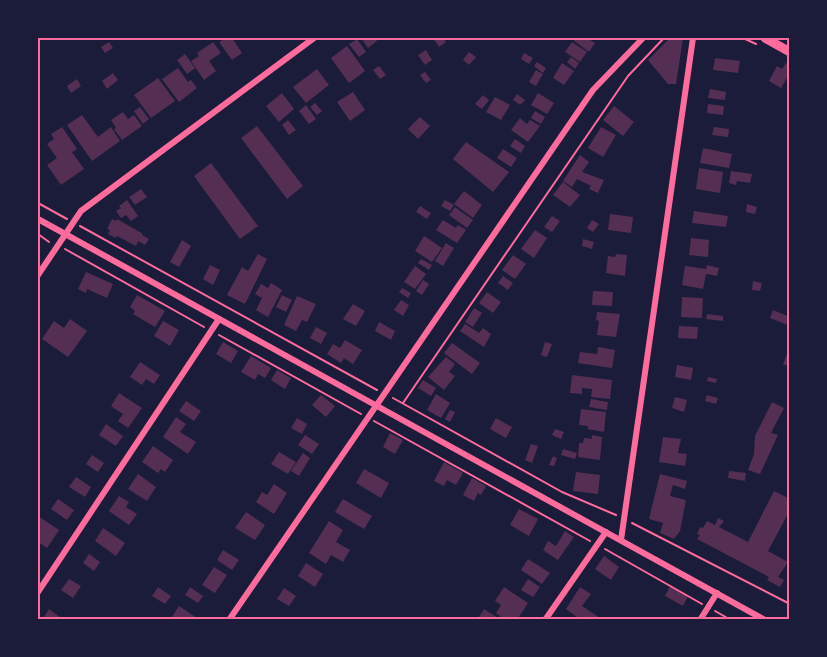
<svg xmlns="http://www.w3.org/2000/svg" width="827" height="657" font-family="Roboto,sans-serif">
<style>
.building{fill:#542f53}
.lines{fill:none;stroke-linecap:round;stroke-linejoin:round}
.path{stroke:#ff6b9d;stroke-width:2}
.minor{stroke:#ff6b9d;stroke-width:6}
.secondary{stroke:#ff6b9d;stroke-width:9}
.neatline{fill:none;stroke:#ff6b9d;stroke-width:2}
</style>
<rect width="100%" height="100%" fill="#1b1b3a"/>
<g class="building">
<path d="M 226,38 L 232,38 L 242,53 L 232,60 L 219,42 Z"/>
<path d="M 361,38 L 375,38 L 377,41 L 368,48 Z"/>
<path d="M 433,38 L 443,38 L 446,42 L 439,47 Z"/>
<path d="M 576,38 L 587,38 L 595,43 L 589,52 L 574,41 Z"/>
<path d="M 670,38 L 683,38 L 676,84 L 668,84 L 648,60 Z"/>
<path d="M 357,39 L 366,52 L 359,57 L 349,44 Z"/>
<path d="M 109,42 L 113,48 L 105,53 L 101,47 Z"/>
<path d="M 213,42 L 221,53 L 209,61 L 216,71 L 204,80 L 191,61 L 199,56 L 197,53 Z"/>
<path d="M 572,42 L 587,52 L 580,62 L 565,52 Z"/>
<path d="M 347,46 L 365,71 L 349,83 L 331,58 Z"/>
<path d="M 426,50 L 432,60 L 425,65 L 418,55 Z"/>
<path d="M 469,52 L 476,57 L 469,65 L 463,60 Z"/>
<path d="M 524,53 L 533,58 L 529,64 L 521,59 Z"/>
<path d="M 185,54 L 195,68 L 187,74 L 177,60 Z"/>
<path d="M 571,57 L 579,63 L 575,69 L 567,62 Z"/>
<path d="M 715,58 L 740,61 L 738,73 L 713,70 Z"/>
<path d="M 537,62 L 546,68 L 543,73 L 534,66 Z"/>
<path d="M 562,63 L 574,71 L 564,85 L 553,78 Z"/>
<path d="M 786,63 L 790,65 L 790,79 L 787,78 L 781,88 L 769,81 L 777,66 L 782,69 Z"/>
<path d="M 379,66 L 386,75 L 380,79 L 373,70 Z"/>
<path d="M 178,68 L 188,82 L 191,80 L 197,88 L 179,102 L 162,79 Z"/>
<path d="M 317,69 L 329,85 L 306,103 L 293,87 Z"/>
<path d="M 536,70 L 543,74 L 536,86 L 529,82 Z"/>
<path d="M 425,72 L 431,80 L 426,83 L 420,75 Z"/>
<path d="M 113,73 L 118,80 L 107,89 L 102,81 Z"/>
<path d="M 158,78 L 175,101 L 151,118 L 134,95 Z"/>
<path d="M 77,79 L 81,86 L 71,93 L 67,86 Z"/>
<path d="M 710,89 L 726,92 L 725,100 L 708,98 Z"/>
<path d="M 353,92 L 365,110 L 350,121 L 337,102 Z"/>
<path d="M 282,93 L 294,109 L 279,122 L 266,106 Z"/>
<path d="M 538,93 L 554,103 L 547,114 L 531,105 Z"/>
<path d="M 517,94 L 525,100 L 520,105 L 513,100 Z"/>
<path d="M 483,95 L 489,100 L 482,109 L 475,104 Z"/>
<path d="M 495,97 L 510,105 L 501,120 L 486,112 Z"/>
<path d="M 315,103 L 322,111 L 317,115 L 310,107 Z"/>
<path d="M 708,104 L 724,106 L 723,115 L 707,113 Z"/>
<path d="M 306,105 L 316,119 L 309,124 L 299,111 Z"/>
<path d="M 614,106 L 634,122 L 623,136 L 603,120 Z"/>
<path d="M 140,107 L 149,119 L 143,124 L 134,111 Z"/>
<path d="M 535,111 L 545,117 L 541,124 L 531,118 Z"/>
<path d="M 123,112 L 128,119 L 134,115 L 142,126 L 122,140 L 114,129 L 116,128 L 111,120 Z"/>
<path d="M 82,115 L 98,137 L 111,127 L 120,141 L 92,161 L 67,125 Z"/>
<path d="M 420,117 L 430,126 L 418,139 L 408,129 Z"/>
<path d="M 520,118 L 527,124 L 530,120 L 540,126 L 528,142 L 511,130 Z"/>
<path d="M 288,120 L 296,130 L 289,135 L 282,125 Z"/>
<path d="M 257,126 L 303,186 L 287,199 L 241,138 Z"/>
<path d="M 62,127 L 77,149 L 72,152 L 84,169 L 61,185 L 47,165 L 57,158 L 47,144 L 54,139 L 51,134 Z"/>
<path d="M 601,127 L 616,135 L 603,157 L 588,148 Z"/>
<path d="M 714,127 L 729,129 L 728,137 L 712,135 Z"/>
<path d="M 515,139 L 525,146 L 521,153 L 510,146 Z"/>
<path d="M 466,142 L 509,172 L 493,192 L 453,159 Z"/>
<path d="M 703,148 L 732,154 L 729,168 L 700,163 Z"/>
<path d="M 503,149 L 517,158 L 511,167 L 497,158 Z"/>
<path d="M 580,155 L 589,162 L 582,172 L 604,180 L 598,193 L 589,189 L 591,186 L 577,179 L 572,187 L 563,181 Z"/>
<path d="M 211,163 L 258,226 L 240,239 L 194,176 Z"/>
<path d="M 699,168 L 723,172 L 720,193 L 696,189 Z"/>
<path d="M 731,171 L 752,174 L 750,183 L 737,181 L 736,185 L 729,183 Z"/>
<path d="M 563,182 L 580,195 L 570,207 L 553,195 Z"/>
<path d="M 141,189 L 147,197 L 135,205 L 129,197 Z"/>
<path d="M 464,191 L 482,205 L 473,218 L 454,204 Z"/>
<path d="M 127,200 L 138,216 L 131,221 L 126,215 L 121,218 L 116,211 L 121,208 L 119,206 Z"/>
<path d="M 445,200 L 454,205 L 450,211 L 441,206 Z"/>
<path d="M 747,204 L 757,207 L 755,214 L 746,212 Z"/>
<path d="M 420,206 L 431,213 L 427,219 L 416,212 Z"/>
<path d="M 455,207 L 473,220 L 467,228 L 449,215 Z"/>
<path d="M 694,211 L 728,216 L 726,227 L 692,223 Z"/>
<path d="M 610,214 L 633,217 L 631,233 L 608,230 Z"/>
<path d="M 552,216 L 560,221 L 552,232 L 544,227 Z"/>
<path d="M 112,219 L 116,221 L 117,219 L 143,234 L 142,235 L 149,239 L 145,245 L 138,241 L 136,246 L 117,236 L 116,238 L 108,234 L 110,230 L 107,229 Z"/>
<path d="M 443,220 L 456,228 L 458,225 L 466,230 L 457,243 L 436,230 Z"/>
<path d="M 592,220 L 599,224 L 593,232 L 587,228 Z"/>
<path d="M 535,230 L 547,238 L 534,258 L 521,249 Z"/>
<path d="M 424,236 L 442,248 L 432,262 L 415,251 Z"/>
<path d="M 691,238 L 709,240 L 708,257 L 689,255 Z"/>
<path d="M 583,239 L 594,242 L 592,249 L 582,246 Z"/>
<path d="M 182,240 L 191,246 L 179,267 L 170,262 Z"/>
<path d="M 446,243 L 454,248 L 443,266 L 435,261 Z"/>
<path d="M 258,254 L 267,259 L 245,304 L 227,295 L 242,267 L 248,271 Z"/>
<path d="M 616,254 L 627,255 L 625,276 L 606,273 L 608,256 L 615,257 Z"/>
<path d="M 513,255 L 526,264 L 515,279 L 502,270 Z"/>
<path d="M 421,259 L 432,265 L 429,270 L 418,263 Z"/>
<path d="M 210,265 L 220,270 L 213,285 L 203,279 Z"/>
<path d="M 707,265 L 719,268 L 717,276 L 706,274 L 703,289 L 682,285 L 685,266 L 706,269 Z"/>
<path d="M 415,266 L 426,274 L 415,289 L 404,282 Z"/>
<path d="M 86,272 L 113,284 L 107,298 L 87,289 L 86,293 L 78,289 Z"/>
<path d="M 503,276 L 513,283 L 508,290 L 498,283 Z"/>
<path d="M 423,280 L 429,284 L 422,295 L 416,291 Z"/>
<path d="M 753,281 L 762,283 L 760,291 L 752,290 Z"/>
<path d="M 271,283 L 282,290 L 268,317 L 256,310 L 262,298 L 255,294 L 261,284 L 268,288 Z"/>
<path d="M 402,288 L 411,293 L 408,298 L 399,292 Z"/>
<path d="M 593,291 L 613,292 L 612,306 L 592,305 Z"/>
<path d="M 487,292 L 501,302 L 493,313 L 479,303 Z"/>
<path d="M 137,295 L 165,311 L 155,327 L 133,314 L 135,311 L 130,307 Z"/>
<path d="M 282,295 L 292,300 L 286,312 L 276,307 Z"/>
<path d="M 297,296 L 316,304 L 307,322 L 302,320 L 296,331 L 284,325 Z"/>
<path d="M 682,297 L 703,298 L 702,318 L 681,317 Z"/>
<path d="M 401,300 L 409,305 L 403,316 L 394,310 Z"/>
<path d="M 353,304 L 365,311 L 356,326 L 343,319 Z"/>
<path d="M 474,308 L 482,313 L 473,327 L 465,322 Z"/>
<path d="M 773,310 L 790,317 L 790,326 L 770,318 Z"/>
<path d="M 597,312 L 620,314 L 616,337 L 597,335 L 599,321 L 596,320 Z"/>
<path d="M 707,314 L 723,316 L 723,321 L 706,319 Z"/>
<path d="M 70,319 L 87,331 L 68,357 L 42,339 L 54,321 L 64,328 Z"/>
<path d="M 163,321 L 179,330 L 170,346 L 154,336 Z"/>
<path d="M 379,322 L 395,331 L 391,340 L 375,331 Z"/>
<path d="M 465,324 L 479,333 L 483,328 L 491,334 L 484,347 L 460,331 Z"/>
<path d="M 679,326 L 698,327 L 697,339 L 678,338 Z"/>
<path d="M 316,327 L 327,333 L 321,344 L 310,338 Z"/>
<path d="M 345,340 L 362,350 L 353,364 L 344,358 L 341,363 L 327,354 L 333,344 L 340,348 Z"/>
<path d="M 223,342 L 238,351 L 231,363 L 216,354 Z"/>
<path d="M 545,342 L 552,344 L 547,357 L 541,355 Z"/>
<path d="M 452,343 L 480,363 L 472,374 L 444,353 Z"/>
<path d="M 598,347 L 615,350 L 612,368 L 578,363 L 580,352 L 597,354 Z"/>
<path d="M 787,354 L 790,355 L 790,367 L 783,364 Z"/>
<path d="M 251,356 L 271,368 L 265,378 L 258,374 L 255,380 L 241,372 Z"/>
<path d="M 446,357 L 455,364 L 449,372 L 455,376 L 444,390 L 428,377 Z"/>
<path d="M 140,362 L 160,375 L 154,384 L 146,379 L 142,385 L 130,377 Z"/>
<path d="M 677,365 L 693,368 L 691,380 L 675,377 Z"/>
<path d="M 277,370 L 291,378 L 285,389 L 271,380 Z"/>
<path d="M 572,375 L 612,380 L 610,399 L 591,397 L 592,389 L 582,388 L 582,394 L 570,393 Z"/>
<path d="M 708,377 L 717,379 L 716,383 L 707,381 Z"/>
<path d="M 423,380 L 436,388 L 431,396 L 418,388 Z"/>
<path d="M 119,393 L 142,408 L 128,428 L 118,421 L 123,414 L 111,406 Z"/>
<path d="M 436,394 L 450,403 L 441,418 L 427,410 Z"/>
<path d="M 321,395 L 335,406 L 326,417 L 312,405 Z"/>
<path d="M 707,395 L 718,398 L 716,404 L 705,401 Z"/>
<path d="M 675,397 L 687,400 L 684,412 L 672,408 Z"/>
<path d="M 591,399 L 608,402 L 607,410 L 589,407 Z"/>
<path d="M 186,401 L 201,411 L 194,421 L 179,411 Z"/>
<path d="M 772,402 L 784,408 L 771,433 L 778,435 L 760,474 L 748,470 L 754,454 L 755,436 Z"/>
<path d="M 581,409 L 606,412 L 604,432 L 588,429 L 588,426 L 579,425 Z"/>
<path d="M 450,410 L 455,412 L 450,422 L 445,419 Z"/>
<path d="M 176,417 L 186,424 L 180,432 L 196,442 L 188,454 L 163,437 Z"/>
<path d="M 297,418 L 307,424 L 302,434 L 291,428 Z"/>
<path d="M 496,418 L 512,427 L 506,438 L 490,429 Z"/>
<path d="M 106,424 L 123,436 L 116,446 L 99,435 Z"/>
<path d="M 555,429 L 564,432 L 561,439 L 552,435 Z"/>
<path d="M 390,433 L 403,440 L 395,454 L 383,447 Z"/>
<path d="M 305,435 L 319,444 L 312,454 L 298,445 Z"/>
<path d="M 592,435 L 602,437 L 600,460 L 578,457 L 579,443 L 583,443 L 584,438 L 592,439 Z"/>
<path d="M 663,437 L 681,439 L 678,453 L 687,454 L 685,466 L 659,462 Z"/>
<path d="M 531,444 L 538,446 L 532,463 L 525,460 Z"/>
<path d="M 153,446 L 173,460 L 165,472 L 161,469 L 158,473 L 142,462 Z"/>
<path d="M 563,449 L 577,453 L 575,459 L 561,455 Z"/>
<path d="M 279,452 L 296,462 L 288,474 L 271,464 Z"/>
<path d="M 303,453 L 310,458 L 299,476 L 291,471 Z"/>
<path d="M 92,455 L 104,463 L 98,472 L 86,464 Z"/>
<path d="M 553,456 L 557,458 L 554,466 L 549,465 Z"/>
<path d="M 444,462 L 463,473 L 456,485 L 447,480 L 444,486 L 434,481 Z"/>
<path d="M 364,469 L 389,483 L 381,498 L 356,483 Z"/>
<path d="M 729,471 L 746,473 L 745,481 L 728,478 Z"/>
<path d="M 576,472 L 600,475 L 598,494 L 573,491 Z"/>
<path d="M 138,474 L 156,487 L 147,501 L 128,489 Z"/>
<path d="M 660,474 L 687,481 L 685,489 L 673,485 L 670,496 L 686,500 L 680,531 L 674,539 L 660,533 L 663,523 L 649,519 Z"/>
<path d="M 76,477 L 91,487 L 85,497 L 69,487 Z"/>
<path d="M 472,478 L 486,486 L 481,495 L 478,493 L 474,501 L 463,495 Z"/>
<path d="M 274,484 L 287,493 L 274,514 L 256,502 L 262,492 L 267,495 Z"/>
<path d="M 774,491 L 790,499 L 790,510 L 768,551 L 788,562 L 778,577 L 784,580 L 780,587 L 767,580 L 769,577 L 697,539 L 700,535 L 697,534 L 700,527 L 703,528 L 707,521 L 715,525 L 718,518 L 724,521 L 719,527 L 748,542 Z"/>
<path d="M 119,496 L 129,502 L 126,507 L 137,514 L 129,525 L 109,511 Z"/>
<path d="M 58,499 L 74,510 L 67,520 L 51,509 Z"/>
<path d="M 343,499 L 372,516 L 364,529 L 335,512 Z"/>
<path d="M 519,509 L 538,519 L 529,536 L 510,525 Z"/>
<path d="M 246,512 L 265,525 L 255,540 L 235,528 Z"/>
<path d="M 38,516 L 59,530 L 47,548 L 38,542 Z"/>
<path d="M 329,521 L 343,530 L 336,542 L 350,550 L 343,562 L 331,555 L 326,564 L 309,553 Z"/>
<path d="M 103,528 L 125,543 L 116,556 L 95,541 Z"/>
<path d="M 565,531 L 574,537 L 558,560 L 543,550 L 548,541 L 556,546 Z"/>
<path d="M 223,550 L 239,560 L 232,570 L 217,560 Z"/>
<path d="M 89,554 L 100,562 L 94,571 L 83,563 Z"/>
<path d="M 604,556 L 619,567 L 611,580 L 595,569 Z"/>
<path d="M 528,559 L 550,573 L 542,584 L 521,570 Z"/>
<path d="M 306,563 L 323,574 L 315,587 L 298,576 Z"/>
<path d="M 214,567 L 227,575 L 215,593 L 202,585 Z"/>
<path d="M 69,579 L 81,586 L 73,598 L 61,590 Z"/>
<path d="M 528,579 L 540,587 L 533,597 L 521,590 Z"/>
<path d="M 670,586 L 688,596 L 683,606 L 665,596 Z"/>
<path d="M 158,587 L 171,596 L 165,604 L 152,596 Z"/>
<path d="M 190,587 L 203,596 L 198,603 L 185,595 Z"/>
<path d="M 504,587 L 528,603 L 517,620 L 505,620 L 496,613 L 501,605 L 495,601 Z"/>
<path d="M 580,587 L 591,594 L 582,606 L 600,618 L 599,620 L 581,620 L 566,609 Z"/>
<path d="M 284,588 L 296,596 L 289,606 L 277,599 Z"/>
<path d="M 179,606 L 200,620 L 170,620 Z"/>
<path d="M 49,609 L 64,620 L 42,620 Z"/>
<path d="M 484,609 L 501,620 L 477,620 Z"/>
</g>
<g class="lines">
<g class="path">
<path d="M 743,38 L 756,44"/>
<path d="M 38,203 L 67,219"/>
<path d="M 80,226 L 377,390"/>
<path d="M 38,234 L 49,242"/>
<path d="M 65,249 L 204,327"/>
<path d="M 219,335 L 361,414"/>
<path d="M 393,398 L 562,492 L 616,515"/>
<path d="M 403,403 L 628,76 L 664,38"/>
<path d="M 374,421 L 590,541"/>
<path d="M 632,523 L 790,604"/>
<path d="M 605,549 L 702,604"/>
<path d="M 715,611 L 731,620"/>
</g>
<g class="minor">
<path d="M 38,219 L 765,620"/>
<path d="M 38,275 L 81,211 L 314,38"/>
<path d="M 621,540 L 693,38"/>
<path d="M 38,592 L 219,319"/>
<path d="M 229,620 L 593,90 L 643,38"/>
<path d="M 545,620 L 606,532"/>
<path d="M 700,620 L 717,593"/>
</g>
<path class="secondary" d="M 765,38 L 790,52"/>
</g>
<rect width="827" height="657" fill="none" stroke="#1b1b3a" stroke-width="78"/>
<rect x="39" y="39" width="749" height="579" class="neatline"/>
</svg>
